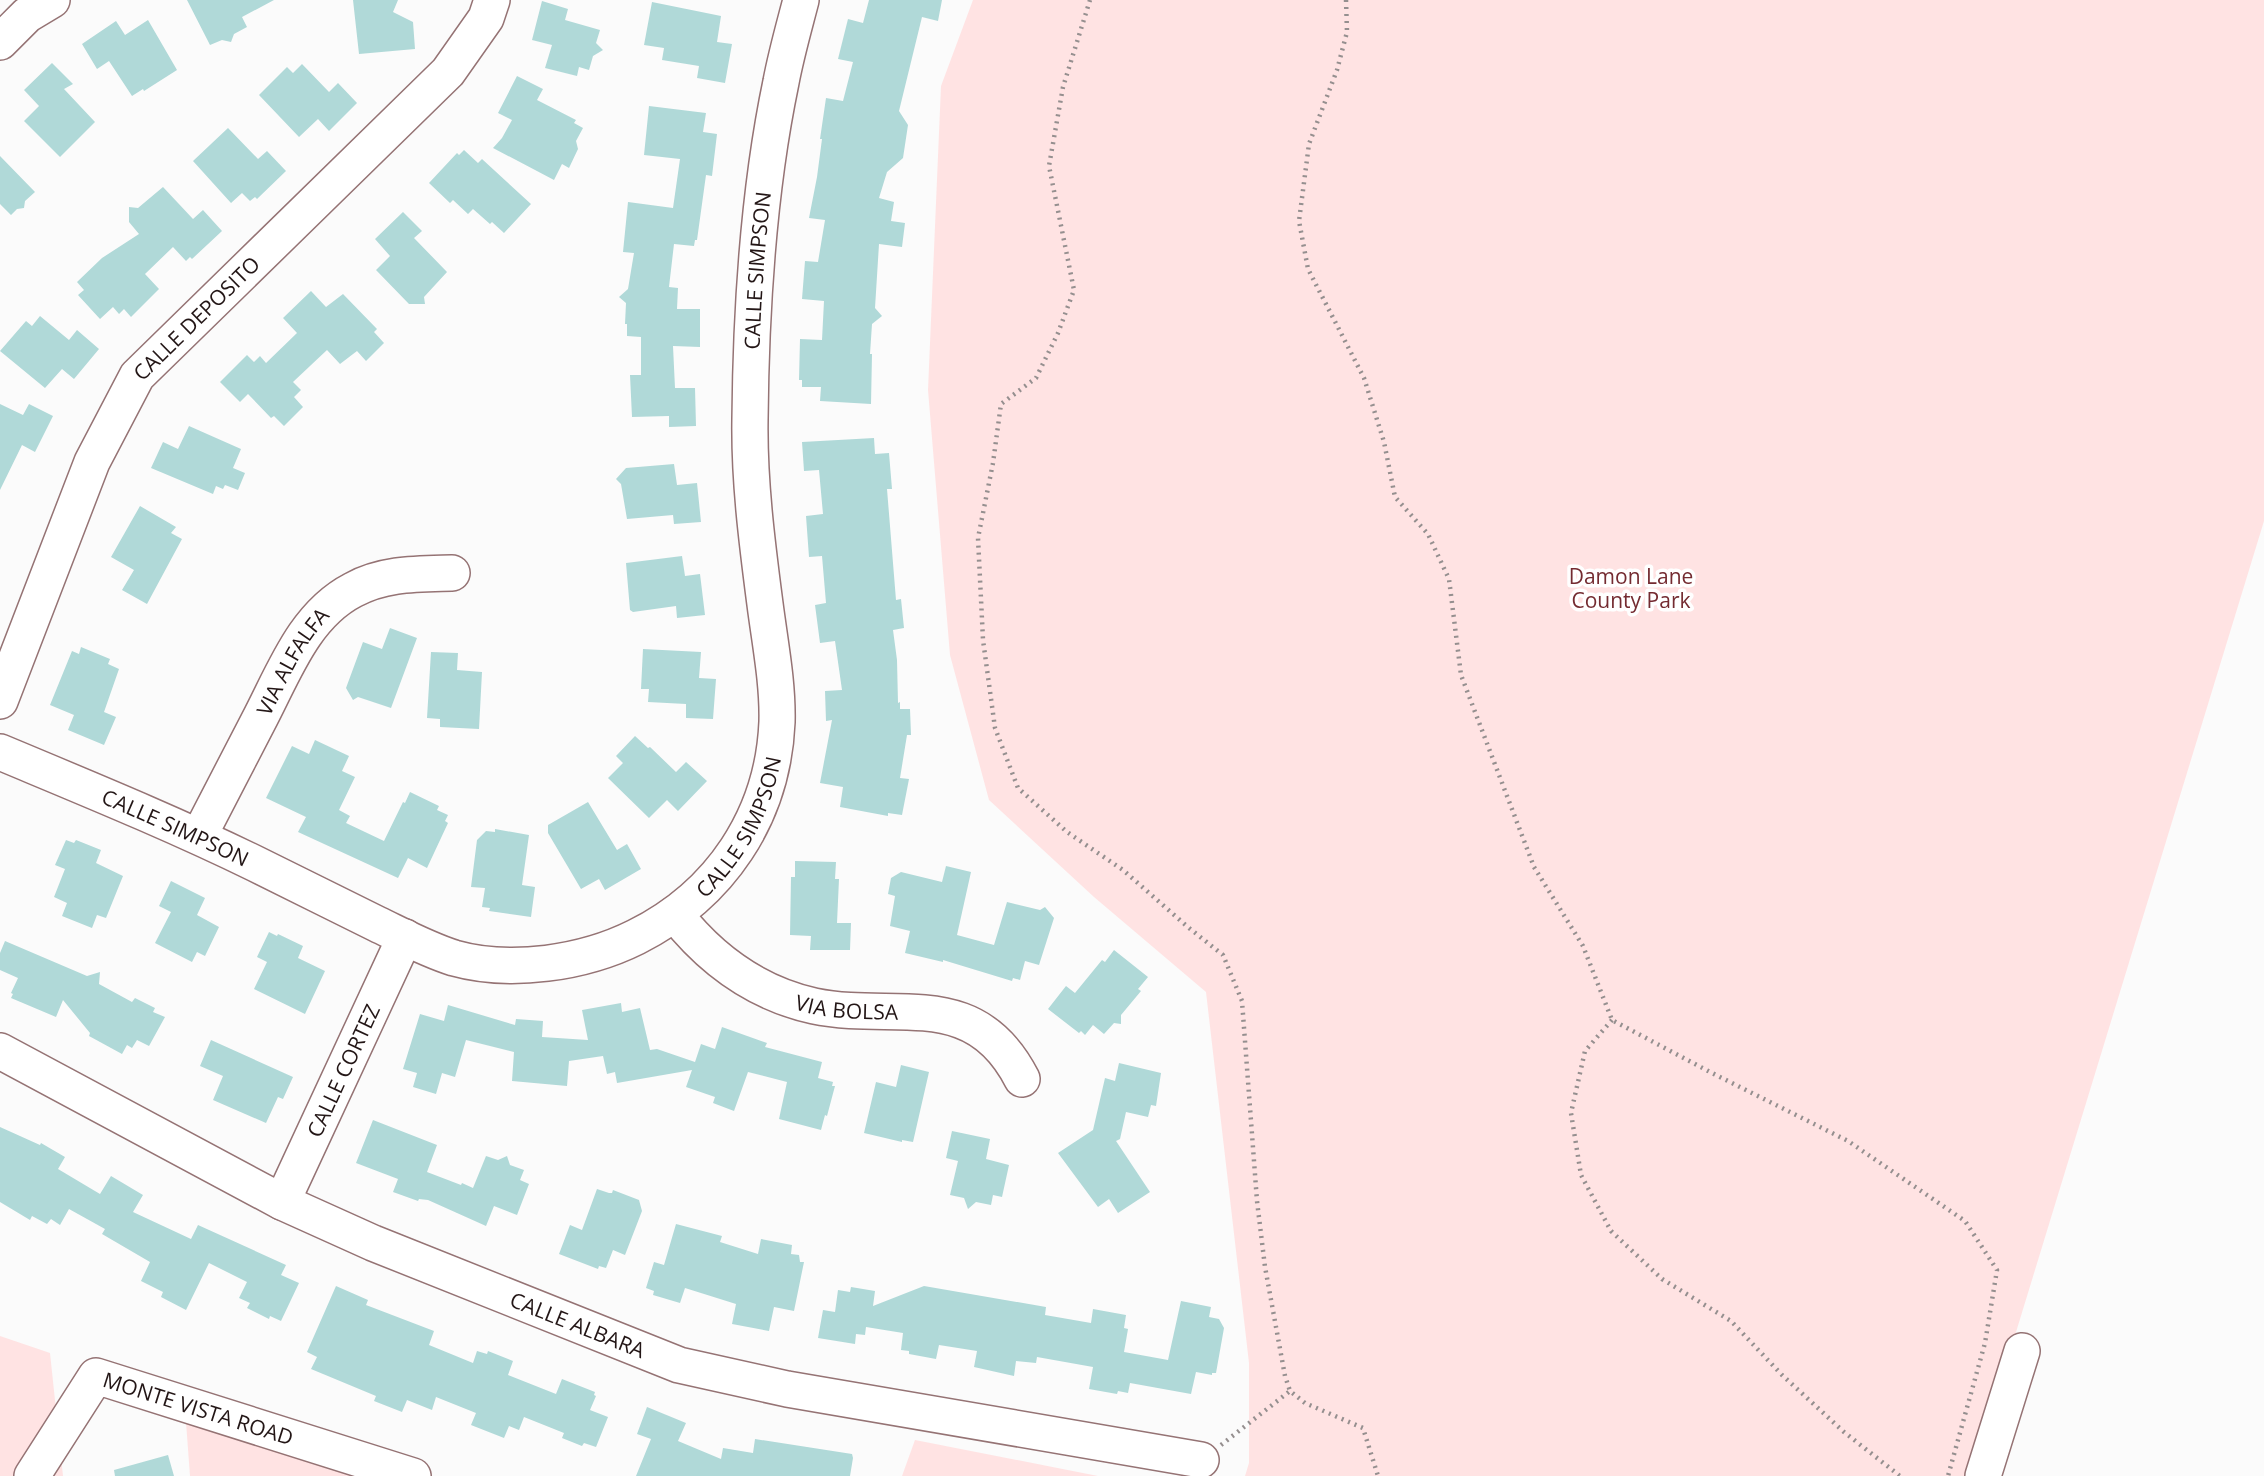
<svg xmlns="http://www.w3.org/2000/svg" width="2264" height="1476" font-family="'Open Sans',sans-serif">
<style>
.green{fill:#ffe3e3}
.building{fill:#b0d9d8}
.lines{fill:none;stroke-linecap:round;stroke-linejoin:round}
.minor-casing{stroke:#957374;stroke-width:38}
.path{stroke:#958f8f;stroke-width:4.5;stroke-dasharray:2 5;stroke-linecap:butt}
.minor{stroke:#fff;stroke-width:35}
.labels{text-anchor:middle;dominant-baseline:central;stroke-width:7;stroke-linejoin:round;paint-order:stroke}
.street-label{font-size:21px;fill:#231616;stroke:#fff}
.park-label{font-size:21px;fill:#742b31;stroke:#fff}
</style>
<rect width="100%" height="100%" fill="#fbfbfb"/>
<g class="green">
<path d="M 973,0 L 2264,0 L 2264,521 L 1972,1476 L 1245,1476 L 1249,1463 L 1249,1363 L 1206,992 L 1094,897 L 989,800 L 950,655 L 928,390 L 941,86 Z"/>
<path d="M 0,1336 L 50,1353 L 63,1476 L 0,1476 Z"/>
<path d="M 186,1422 L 363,1476 L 190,1476 Z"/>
<path d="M 915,1440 L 1098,1476 L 902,1476 Z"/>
</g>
<g class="building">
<path d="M 187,0 L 274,0 L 242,17 L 247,27 L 234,34 L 231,42 L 222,40 L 210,45 Z"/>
<path d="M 353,0 L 398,0 L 393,12 L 413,22 L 415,49 L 359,54 Z"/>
<path d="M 869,0 L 942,0 L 938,21 L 922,17 L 899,111 L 908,125 L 903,158 L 887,172 L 879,198 L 894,202 L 891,221 L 905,223 L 902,247 L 879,244 L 875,308 L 882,316 L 872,324 L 870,354 L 872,354 L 871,404 L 820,401 L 821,387 L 802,387 L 802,380 L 799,380 L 800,339 L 822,340 L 824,301 L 802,299 L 805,261 L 818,262 L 825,220 L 809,218 L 817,177 L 822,139 L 820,139 L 826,98 L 843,101 L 853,62 L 838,59 L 848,19 L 863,23 Z"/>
<path d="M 542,1 L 568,9 L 565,20 L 600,30 L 596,43 L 603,50 L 593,56 L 589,70 L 579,67 L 577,76 L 545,68 L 552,45 L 532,40 Z"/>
<path d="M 652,2 L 721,16 L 717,42 L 732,44 L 725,83 L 697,78 L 699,66 L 662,60 L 664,48 L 644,45 Z"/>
<path d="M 148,20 L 177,70 L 144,91 L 143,89 L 132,96 L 109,61 L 97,69 L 82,44 L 116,21 L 125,35 Z"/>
<path d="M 52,63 L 73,84 L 64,89 L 95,122 L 60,157 L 24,121 L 39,106 L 24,90 Z"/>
<path d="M 302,64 L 329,92 L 338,83 L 357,103 L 329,131 L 318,119 L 299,137 L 259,95 L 287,67 L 293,73 Z"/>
<path d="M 517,76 L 543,89 L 537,100 L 576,120 L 574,123 L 583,128 L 576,141 L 578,149 L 569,168 L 562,164 L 554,180 L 493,148 L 502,138 L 512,120 L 498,113 Z"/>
<path d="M 649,106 L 706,113 L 703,132 L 717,134 L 712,176 L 706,175 L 697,240 L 695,240 L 694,246 L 674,244 L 669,287 L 678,288 L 677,309 L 700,309 L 700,347 L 673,346 L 675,388 L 695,388 L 696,426 L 669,427 L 669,416 L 632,417 L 630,375 L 641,375 L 641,337 L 627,336 L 627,324 L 625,324 L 626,303 L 619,297 L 628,289 L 634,253 L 623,252 L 628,202 L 673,208 L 680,159 L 644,155 Z"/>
<path d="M 228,128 L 258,159 L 267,151 L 286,171 L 257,199 L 255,197 L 250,201 L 242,193 L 231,203 L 193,161 Z"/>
<path d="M 464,150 L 478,163 L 482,159 L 531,204 L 504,233 L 492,222 L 490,224 L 473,209 L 468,214 L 453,200 L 450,203 L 429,183 L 457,153 L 459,155 Z"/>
<path d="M 0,156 L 35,192 L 25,201 L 24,208 L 17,209 L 11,215 L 0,204 Z"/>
<path d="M 163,187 L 193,219 L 203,210 L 222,231 L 192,259 L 190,257 L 186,261 L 173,247 L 145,274 L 159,289 L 131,317 L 124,309 L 119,314 L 113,307 L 100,319 L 78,295 L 84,290 L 77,282 L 102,258 L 139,234 L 129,222 L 129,207 L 138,208 Z"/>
<path d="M 403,212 L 422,231 L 414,238 L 447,272 L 424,297 L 425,304 L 409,304 L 376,270 L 390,256 L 375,239 Z"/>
<path d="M 311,291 L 326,307 L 343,294 L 377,329 L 374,332 L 384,343 L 366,361 L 357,351 L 340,364 L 327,350 L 293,382 L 301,390 L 294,397 L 303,407 L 284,426 L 274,416 L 271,418 L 248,394 L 240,402 L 220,382 L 247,355 L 254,362 L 260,356 L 266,363 L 297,333 L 283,318 Z"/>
<path d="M 40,316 L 69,340 L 77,330 L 99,349 L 74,379 L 62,369 L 45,388 L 0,351 L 26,321 L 32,326 Z"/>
<path d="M 0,404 L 23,415 L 29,404 L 53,416 L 35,452 L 22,445 L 0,490 Z"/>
<path d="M 189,426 L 241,449 L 233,468 L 245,473 L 238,490 L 225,485 L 223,489 L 216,486 L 213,494 L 151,468 L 163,442 L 178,449 Z"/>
<path d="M 874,438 L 875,454 L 889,453 L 892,489 L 887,489 L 896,600 L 901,599 L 904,628 L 893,630 L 897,660 L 898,703 L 900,702 L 900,709 L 910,709 L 911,735 L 907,735 L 900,778 L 909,779 L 902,815 L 888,813 L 888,816 L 840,807 L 843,787 L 820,783 L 832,720 L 826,721 L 825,691 L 842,690 L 835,641 L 820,643 L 815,605 L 826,603 L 822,556 L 809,557 L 806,516 L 823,514 L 819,470 L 804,471 L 802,442 Z"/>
<path d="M 674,464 L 677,485 L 697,483 L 701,522 L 674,524 L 673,515 L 627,519 L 621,484 L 616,479 L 626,468 Z"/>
<path d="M 140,506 L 176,527 L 171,533 L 182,539 L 147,604 L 122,590 L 134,570 L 111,557 Z"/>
<path d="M 682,556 L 685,576 L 700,574 L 705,615 L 677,618 L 676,606 L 633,612 L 630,610 L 626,563 Z"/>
<path d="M 390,628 L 417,638 L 391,708 L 358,697 L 353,700 L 346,688 L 363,642 L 382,649 Z"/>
<path d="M 81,647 L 110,659 L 108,664 L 119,669 L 104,712 L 116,717 L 104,745 L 68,730 L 74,715 L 50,705 L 72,651 L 79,654 Z"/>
<path d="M 643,649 L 701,652 L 699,678 L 716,679 L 713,719 L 686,718 L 686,704 L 648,702 L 649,689 L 641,689 Z"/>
<path d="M 431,652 L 458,653 L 457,670 L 482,672 L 479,729 L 440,727 L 440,719 L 427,718 Z"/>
<path d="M 635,736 L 648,748 L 650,747 L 676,772 L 686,762 L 707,781 L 678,811 L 667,800 L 649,818 L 608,778 L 623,763 L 616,756 Z"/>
<path d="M 315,740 L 349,756 L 342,771 L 355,777 L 339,810 L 350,816 L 346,823 L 384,841 L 403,802 L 405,803 L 410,792 L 439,806 L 437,810 L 448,815 L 445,821 L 448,823 L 427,868 L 408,858 L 398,878 L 298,832 L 306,817 L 266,798 L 292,746 L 309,754 Z"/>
<path d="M 588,802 L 617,850 L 627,844 L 641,869 L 605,890 L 599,879 L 581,889 L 548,833 L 548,825 Z"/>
<path d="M 495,829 L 529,835 L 522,885 L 535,887 L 531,917 L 489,911 L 490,908 L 482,907 L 485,888 L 471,887 L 477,840 L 486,831 L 495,832 Z"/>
<path d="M 66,840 L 74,843 L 76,840 L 101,850 L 96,863 L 123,876 L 106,918 L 97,915 L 92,928 L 62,916 L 67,903 L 54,897 L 65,869 L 55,865 Z"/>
<path d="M 795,861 L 836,862 L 835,879 L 839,879 L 837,923 L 851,923 L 850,950 L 810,950 L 811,936 L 790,935 L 791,877 L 795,877 Z"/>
<path d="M 946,866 L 971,872 L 957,935 L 994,945 L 1007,902 L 1040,910 L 1045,907 L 1054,918 L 1039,965 L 1025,961 L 1020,980 L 1013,978 L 1012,981 L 943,960 L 943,962 L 905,953 L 910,931 L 890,926 L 895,896 L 888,894 L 891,878 L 901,872 L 942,882 Z"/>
<path d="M 171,881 L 205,898 L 197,915 L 219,927 L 205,956 L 197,952 L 192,962 L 155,943 L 171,912 L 159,906 Z"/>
<path d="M 269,932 L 277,936 L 278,934 L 303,946 L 298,958 L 325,971 L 305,1014 L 254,989 L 267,962 L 257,957 Z"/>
<path d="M 5,941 L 87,976 L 100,972 L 99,984 L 132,1002 L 135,998 L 155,1008 L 153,1012 L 165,1017 L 149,1046 L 137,1040 L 132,1048 L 127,1045 L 122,1054 L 89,1036 L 90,1033 L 63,1000 L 56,1017 L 11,998 L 13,994 L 11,993 L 18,978 L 0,970 L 0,953 Z"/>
<path d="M 1114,950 L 1148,977 L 1138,989 L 1141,991 L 1121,1015 L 1121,1024 L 1114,1023 L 1104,1034 L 1093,1025 L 1085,1035 L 1081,1031 L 1079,1033 L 1048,1009 L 1066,986 L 1075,993 L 1102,960 L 1105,962 Z"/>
<path d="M 621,1003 L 622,1012 L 640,1008 L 650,1050 L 657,1049 L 695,1062 L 701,1044 L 715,1049 L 722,1027 L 767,1043 L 765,1047 L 822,1062 L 818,1078 L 833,1082 L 832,1086 L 835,1086 L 827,1116 L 825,1115 L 821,1130 L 779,1119 L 787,1082 L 748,1072 L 734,1111 L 713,1103 L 715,1097 L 686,1087 L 692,1070 L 617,1083 L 615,1072 L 607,1074 L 603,1056 L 569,1061 L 567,1086 L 512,1081 L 514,1052 L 466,1040 L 455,1077 L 442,1073 L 436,1094 L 413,1087 L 417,1073 L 403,1069 L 420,1014 L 444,1021 L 448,1005 L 515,1025 L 516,1019 L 543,1021 L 542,1037 L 588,1040 L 582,1010 Z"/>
<path d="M 211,1040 L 293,1077 L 283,1099 L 278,1097 L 266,1123 L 213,1100 L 223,1076 L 200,1066 Z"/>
<path d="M 1119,1063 L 1161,1073 L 1156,1106 L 1151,1105 L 1148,1117 L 1126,1112 L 1120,1139 L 1116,1141 L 1150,1192 L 1118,1213 L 1109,1199 L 1098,1207 L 1058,1153 L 1093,1130 L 1105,1078 L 1115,1081 Z"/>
<path d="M 901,1065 L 929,1072 L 913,1142 L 902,1140 L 902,1142 L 864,1133 L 876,1082 L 896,1087 Z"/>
<path d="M 373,1120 L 437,1145 L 427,1172 L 461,1185 L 462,1183 L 473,1188 L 486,1156 L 498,1160 L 507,1156 L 510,1165 L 524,1170 L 520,1180 L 529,1184 L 517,1215 L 494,1206 L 486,1226 L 428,1200 L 419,1199 L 418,1201 L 393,1192 L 398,1179 L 356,1163 Z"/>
<path d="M 0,1127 L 40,1145 L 41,1143 L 65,1157 L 58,1169 L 100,1194 L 111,1176 L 143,1195 L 133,1212 L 191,1239 L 198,1225 L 286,1265 L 281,1275 L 299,1283 L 281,1321 L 270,1316 L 269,1319 L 247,1308 L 250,1303 L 239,1298 L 247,1282 L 209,1263 L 186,1310 L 161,1297 L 163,1292 L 141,1281 L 150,1262 L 102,1234 L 105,1229 L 69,1209 L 60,1225 L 51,1219 L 47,1224 L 32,1216 L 30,1220 L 0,1202 Z"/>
<path d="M 952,1131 L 990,1139 L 986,1159 L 1009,1165 L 1002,1197 L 993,1195 L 991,1205 L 976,1202 L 968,1209 L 964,1198 L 950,1195 L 958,1161 L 946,1158 Z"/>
<path d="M 597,1189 L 609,1193 L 612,1193 L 613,1190 L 639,1200 L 642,1211 L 625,1255 L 613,1250 L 606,1268 L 599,1266 L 598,1269 L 559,1254 L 570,1225 L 582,1230 Z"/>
<path d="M 676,1224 L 722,1236 L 720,1242 L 758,1254 L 761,1239 L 792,1245 L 791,1254 L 799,1255 L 800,1262 L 804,1262 L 794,1311 L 774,1307 L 769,1331 L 732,1324 L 736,1304 L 685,1288 L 680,1303 L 653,1295 L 654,1291 L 646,1288 L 654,1262 L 664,1265 Z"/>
<path d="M 336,1286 L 368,1300 L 366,1305 L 434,1331 L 429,1345 L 473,1363 L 477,1351 L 487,1354 L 488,1351 L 513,1361 L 508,1375 L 556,1394 L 562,1379 L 595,1392 L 594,1395 L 596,1396 L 590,1410 L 608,1417 L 596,1447 L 584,1443 L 582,1446 L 562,1438 L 564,1433 L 524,1417 L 519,1430 L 509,1426 L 504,1438 L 471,1425 L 476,1413 L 436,1397 L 432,1410 L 407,1400 L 402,1412 L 374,1401 L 376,1396 L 311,1369 L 317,1357 L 307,1352 Z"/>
<path d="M 924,1286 L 1046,1307 L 1045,1315 L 1091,1323 L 1093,1309 L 1126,1315 L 1124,1328 L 1128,1329 L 1124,1352 L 1168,1360 L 1181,1301 L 1211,1307 L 1209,1317 L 1219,1319 L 1224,1328 L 1216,1373 L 1212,1373 L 1212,1375 L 1196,1372 L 1191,1394 L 1130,1383 L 1128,1393 L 1118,1391 L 1117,1394 L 1089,1389 L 1093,1367 L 1037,1357 L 1036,1363 L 1016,1361 L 1014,1376 L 974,1367 L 977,1351 L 939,1345 L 936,1359 L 909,1354 L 909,1351 L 901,1350 L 903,1333 L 866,1327 L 865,1335 L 856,1334 L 855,1344 L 818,1338 L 823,1310 L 835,1312 L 838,1290 L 850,1292 L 851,1287 L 875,1291 L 873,1306 Z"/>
<path d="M 647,1407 L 686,1423 L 678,1441 L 721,1459 L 723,1448 L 753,1453 L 755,1439 L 852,1454 L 853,1458 L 850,1476 L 636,1476 L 651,1439 L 637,1434 Z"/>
<path d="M 168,1455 L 174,1476 L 115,1476 L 114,1470 Z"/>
</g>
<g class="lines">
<g class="minor-casing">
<g id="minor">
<path d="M 0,42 L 27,15 L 52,0"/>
<path id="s1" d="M 0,701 L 92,462 L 137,376 L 448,72 L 486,18 L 492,0"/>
<path id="s2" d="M 0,752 C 86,788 172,823 256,864 C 296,884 337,904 377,924 C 402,936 428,950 454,958 C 511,974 584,963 636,937 C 720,895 773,817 777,722 C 778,683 770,643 765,604 C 757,543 749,480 750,419 C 751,307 758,192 781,82 C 786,55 794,27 801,0"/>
<path id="s3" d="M 199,836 C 219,798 238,760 258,722 C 283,675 303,616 353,590 C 384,573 417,574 452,573"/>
<path id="s4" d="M 675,914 C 711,960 756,993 814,1006 C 896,1023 974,985 1022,1079"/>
<path id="s5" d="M 0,1051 L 282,1202 L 373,1243 L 679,1365 L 787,1389 L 1201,1460"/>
<path id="s6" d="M 282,1202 L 405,937"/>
<path id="s7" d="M 32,1476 L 96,1376 L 413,1476"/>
<path d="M 1983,1476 L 2022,1351"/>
</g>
</g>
<g class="path">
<path d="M 1090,0 L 1063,87 L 1049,166 L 1074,290 L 1058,333 L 1036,378 L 1001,404 L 993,463 L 978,538 L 983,640 L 995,728 L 1018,788 L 1067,832 L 1123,870 L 1189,928 L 1223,955 L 1242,1001 L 1257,1201 L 1265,1267 L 1285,1376 L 1290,1391 L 1305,1403 L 1363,1428 L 1378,1476"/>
<path d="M 1346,0 L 1347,32 L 1337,70 L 1309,144 L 1299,221 L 1308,269 L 1364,378 L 1384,442 L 1395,497 L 1428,534 L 1449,579 L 1461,675 L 1534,867 L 1583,946 L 1612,1020 L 1710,1072 L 1848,1141 L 1965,1221 L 1997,1270 L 1985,1343 L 1948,1476"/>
<path d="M 1612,1020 L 1585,1051 L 1571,1113 L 1581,1175 L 1611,1231 L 1662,1279 L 1731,1321 L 1782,1375 L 1844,1432 L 1900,1476"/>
<path d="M 1221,1445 L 1290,1391"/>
</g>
<use href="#minor" class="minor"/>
</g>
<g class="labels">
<g class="street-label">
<text stroke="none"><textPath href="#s2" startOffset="1409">CALLE SIMPSON</textPath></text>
<text stroke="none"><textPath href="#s1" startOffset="436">CALLE DEPOSITO</textPath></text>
<text stroke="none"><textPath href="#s3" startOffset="198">VIA ALFALFA</textPath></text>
<text stroke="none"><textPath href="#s2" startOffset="842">CALLE SIMPSON</textPath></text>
<text stroke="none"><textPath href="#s2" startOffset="191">CALLE SIMPSON</textPath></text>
<text stroke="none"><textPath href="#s4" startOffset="203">VIA BOLSA</textPath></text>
<text stroke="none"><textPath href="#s6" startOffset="145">CALLE CORTEZ</textPath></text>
<text stroke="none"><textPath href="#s5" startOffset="640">CALLE ALBARA</textPath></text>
<text stroke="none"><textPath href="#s7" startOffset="226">MONTE VISTA ROAD</textPath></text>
</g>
<g class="park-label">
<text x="1631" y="576">Damon Lane<tspan x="1631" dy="24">County Park</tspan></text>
</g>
</g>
</svg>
